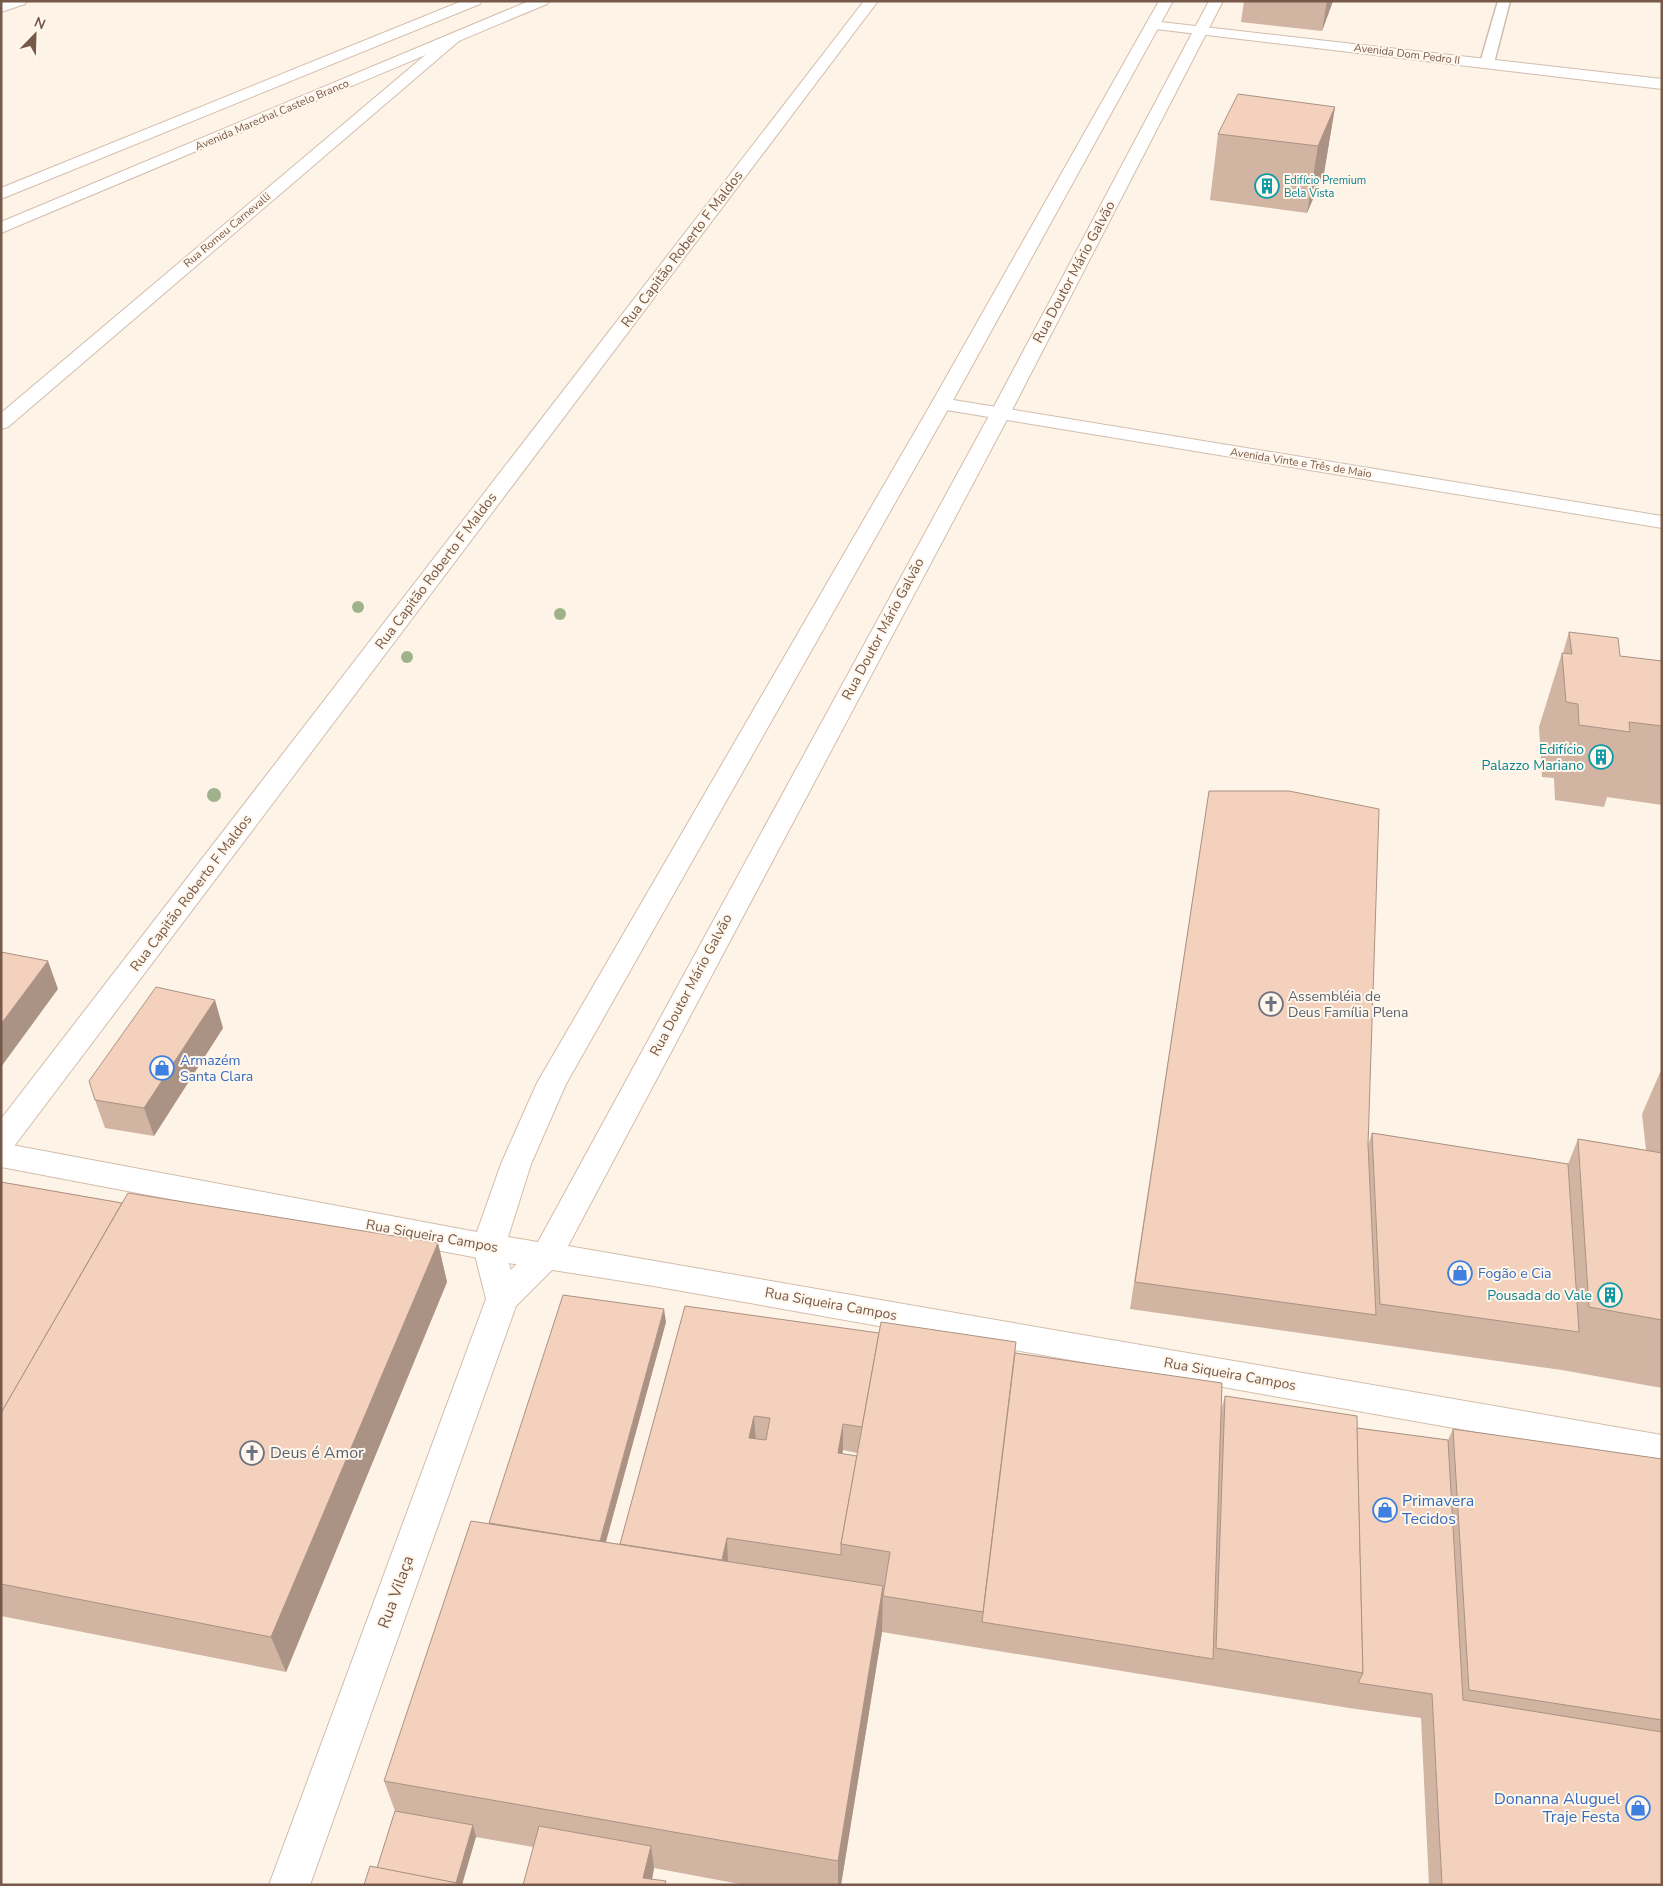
<svg xmlns="http://www.w3.org/2000/svg" width="1663" height="1886" font-family="'Nunito Sans',sans-serif">
<style>
.lines{fill:none;stroke-linecap:round;stroke-linejoin:round}
.lane-casing{stroke:#d1bdae;stroke-width:3}
.street-casing{stroke:#d1bdae;stroke-width:2}
.secondary-casing{stroke:#d4bdab;stroke-width:2}
.lane{fill:#fff;fill-rule:evenodd}
.street{fill:#fff;fill-rule:evenodd}
.secondary{fill:#fff;fill-rule:evenodd}
.tree{fill:#a0b28c}
.wall{fill:#d1b4a2;fill-rule:evenodd}
.shaded-wall{fill:#aa9284}
.building{fill:#f3d1bc;stroke:#aa9284;fill-rule:evenodd}
.labels{text-anchor:middle;dominant-baseline:central;stroke-width:4;stroke-linejoin:round;paint-order:stroke}
.far-street-label{font-size:11px;fill:#77594a;stroke:#fff7ec}
.far-culture-label{font-size:11px;fill:#0d838f;stroke:#fff7ec;text-anchor:start}
.street-label{font-size:14px;fill:#77594a;stroke:#fff7ec}
.culture-label{font-size:14px;fill:#0d838f;stroke:#fff7ec;text-anchor:end}
.worship-label{font-size:14px;fill:#5b616d;stroke:#fff7ec;text-anchor:start}
.shop-label{font-size:14px;fill:#366cbe;stroke:#fff7ec;text-anchor:start}
.near-worship-label{font-size:16px;fill:#5b616d;stroke:#fff7ec;text-anchor:start}
.near-shop-label{font-size:16px;fill:#366cbe;stroke:#fff7ec;text-anchor:start}
.near-street-label{font-size:16px;fill:#77594a;stroke:#fff7ec}
</style>
<rect width="100%" height="100%" fill="#fdf3e6"/>
<g class="lines">
<g class="lane-casing">
<path id="lane" d="M 1498,1 L 1510,1 L 1494,63 L 1487,67 L 1480,63 Z"/>
</g>
<g class="street-casing">
<g id="street">
<path d="M 6,1 L 27,1 L 25,4 L 1,12 L 1,3 Z"/>
<path d="M 864,1 L 878,1 L 12,1149 L 1,1153 L 1,1119 Z"/>
<path d="M 1152,21 L 1662,79 L 1662,89 L 1147,28 L 1145,25 Z"/>
<path d="M 454,34 L 461,38 L 459,41 L 8,427 L 1,429 L 1,413 L 449,35 Z"/>
<path d="M 941,398 L 1662,516 L 1662,528 L 934,408 L 931,404 L 934,400 Z"/>
<path d="M 489,1234 L 500,1238 L 511,1270 C 526,1255 535,1238 558,1246 L 563,1255 L 558,1264 L 516,1306 L 310,1885 L 269,1885 L 486,1299 L 473,1247 L 478,1238 Z"/>
</g>
</g>
<g class="secondary-casing">
<g id="secondary">
<path d="M 462,1 L 482,1 L 480,4 L 1,199 L 1,188 Z"/>
<path d="M 529,1 L 549,1 L 547,4 L 1,233 L 1,222 Z"/>
<path d="M 1159,1 L 1173,1 L 951,404 L 566,1084 L 531,1164 L 508,1237 L 538,1242 L 990,414 L 1209,1 L 1223,1 L 1010,414 L 568,1246 L 1662,1435 L 1662,1465 L 648,1285 L 489,1260 L 1,1167 L 1,1143 L 477,1232 L 501,1164 L 537,1083 L 931,404 Z"/>
</g>
</g>
<use href="#lane" class="lane"/>
<use href="#street" class="street"/>
<use href="#secondary" class="secondary"/>
</g>
<g class="tree">
<circle cx="358" cy="607" r="6"/>
<circle cx="560" cy="614" r="6"/>
<circle cx="407" cy="657" r="6"/>
<circle cx="214" cy="795" r="7"/>
</g>
<g class="wall">
<path d="M 1244,1 L 1333,1 L 1322,31 L 1241,22 Z"/>
<path d="M 1335,107 L 1324,173 L 1307,213 L 1210,200 L 1218,134 Z"/>
<path d="M 1569,632 L 1620,656 L 1662,661 L 1662,805 L 1607,797 L 1604,807 L 1555,800 L 1554,778 L 1542,777 L 1539,727 L 1562,653 L 1563,653 Z"/>
<path d="M 1209,791 L 1368,1145 L 1372,1133 L 1568,1164 L 1578,1139 L 1646,1150 L 1642,1114 L 1662,1068 L 1662,1388 L 1562,1370 L 1130,1309 Z"/>
<path d="M 223,1028 L 154,1136 L 105,1128 L 95,1100 Z"/>
<path d="M 1,1182 L 122,1203 L 438,1243 L 447,1282 L 286,1672 L 1,1616 Z"/>
<path d="M 685,1306 L 1015,1353 L 1221,1410 L 1225,1396 L 1357,1428 L 1448,1440 L 1453,1429 L 1662,1459 L 1662,1885 L 1429,1885 L 1421,1718 L 1349,1708 L 882,1632 L 841,1885 L 745,1885 L 654,1868 L 652,1879 L 666,1885 L 533,1847 L 476,1837 L 377,1868 L 395,1811 L 384,1781 L 489,1523 L 666,1322 L 606,1542 L 620,1544 ZM 843,1450 L 857,1453 L 857,1456 L 842,1454 Z"/>
</g>
<g class="shaded-wall">
<path d="M 1327,1 L 1333,1 L 1322,31 Z"/>
<path d="M 1335,107 L 1324,173 L 1307,213 L 1318,146 Z"/>
<path d="M 48,961 L 58,989 L 1,1067 L 1,1024 Z"/>
<path d="M 215,1000 L 223,1028 L 154,1136 L 144,1108 Z"/>
<path d="M 438,1243 L 447,1282 L 286,1672 L 271,1637 Z"/>
<path d="M 664,1309 L 666,1322 L 594,1585 L 592,1572 Z"/>
<path d="M 754,1416 L 756,1442 L 749,1438 Z"/>
<path d="M 843,1424 L 843,1450 L 838,1479 L 838,1453 Z"/>
<path d="M 727,1538 L 728,1564 L 718,1580 Z"/>
<path d="M 883,1586 L 882,1632 L 841,1885 L 838,1885 L 838,1861 Z"/>
<path d="M 473,1825 L 476,1837 L 462,1885 L 455,1885 Z"/>
<path d="M 651,1846 L 654,1868 L 651,1885 L 643,1878 Z"/>
</g>
<g class="building">
<path d="M 1238,94 L 1335,107 L 1318,146 L 1218,134 Z"/>
<path d="M 1569,632 L 1618,638 L 1620,656 L 1662,661 L 1662,726 L 1629,722 L 1630,732 L 1579,725 L 1578,704 L 1566,702 L 1562,653 L 1572,654 Z"/>
<path d="M 1209,791 L 1289,791 L 1379,809 L 1368,1145 L 1376,1315 L 1135,1282 Z"/>
<path d="M 1,952 L 48,961 L 1,1024 Z"/>
<path d="M 156,987 L 215,1000 L 144,1108 L 95,1100 L 89,1081 Z"/>
<path d="M 1372,1133 L 1568,1164 L 1579,1332 L 1380,1304 Z"/>
<path d="M 1578,1139 L 1662,1153 L 1662,1320 L 1589,1307 Z"/>
<path d="M 1,1182 L 122,1203 L 1,1413 Z"/>
<path d="M 128,1193 L 438,1243 L 271,1637 L 1,1584 L 1,1413 Z"/>
<path d="M 563,1295 L 664,1309 L 600,1541 L 489,1523 Z"/>
<path d="M 685,1306 L 879,1333 L 862,1427 L 843,1424 L 838,1453 L 857,1456 L 841,1544 L 841,1555 L 727,1538 L 722,1560 L 620,1544 ZM 754,1416 L 770,1418 L 766,1440 L 749,1438 Z"/>
<path d="M 881,1322 L 1016,1342 L 983,1612 L 883,1596 L 890,1552 L 841,1544 Z"/>
<path d="M 1015,1353 L 1222,1383 L 1213,1659 L 982,1622 Z"/>
<path d="M 1225,1396 L 1357,1416 L 1363,1673 L 1216,1648 Z"/>
<path d="M 1357,1428 L 1448,1440 L 1463,1700 L 1662,1732 L 1662,1885 L 1442,1885 L 1432,1694 L 1358,1683 L 1363,1673 Z"/>
<path d="M 1453,1429 L 1662,1459 L 1662,1720 L 1469,1690 Z"/>
<path d="M 471,1521 L 883,1586 L 838,1861 L 384,1781 Z"/>
<path d="M 395,1811 L 473,1825 L 456,1883 L 377,1868 Z"/>
<path d="M 539,1826 L 651,1846 L 643,1878 L 666,1881 L 665,1885 L 523,1885 Z"/>
<path d="M 370,1866 L 467,1885 L 364,1885 Z"/>
</g>
<defs>
<g id="building-ring" transform="scale(1.25)"><circle r="9.5" fill="#fff7ec" stroke="#0f9aa8" stroke-width="1.5"/><path d="M-4-6H4V6H1V3H-1V6H-4ZM-2.5-4.3h1.7v1.8h-1.7ZM.8-4.3h1.7v1.8H.8ZM-2.5-1h1.7V.8h-1.7ZM.8-1h1.7V.8H.8Z" fill="#0f9aa8"/></g>
<g id="church-ring" transform="scale(1.25)"><circle r="9.5" fill="#fff7ec" stroke="#6b7280" stroke-width="1.5"/><path d="M-1.2-6h2.4v3.5h3.3v2.4h-3.3V6h-2.4V-.1h-3.3v-2.4h3.3Z" fill="#6b7280"/></g>
<g id="shop-ring" transform="scale(1.25)"><circle r="9.5" fill="#fff7ec" stroke="#3f7fe0" stroke-width="1.5"/><path d="M-5-2.5h2.3a2.7 3.5 0 0 1 5.4 0H5L5.5 6h-11ZM-1.5-2.5h3a1.5 2.3 0 0 0-3 0Z" fill="#3f7fe0"/></g>
</defs>
<g fill-rule="evenodd">
<use href="#building-ring" x="1267" y="186"/>
<use href="#building-ring" x="1601" y="757"/>
<use href="#church-ring" x="1271" y="1004"/>
<use href="#shop-ring" x="162" y="1068"/>
<use href="#shop-ring" x="1460" y="1273"/>
<use href="#building-ring" x="1610" y="1295"/>
<use href="#church-ring" x="252" y="1453"/>
<use href="#shop-ring" x="1385" y="1510"/>
<use href="#shop-ring" x="1638" y="1808"/>
</g>
<g class="labels">
<g class="far-street-label">
<text transform="translate(1407 54) rotate(7)">Avenida Dom Pedro II</text>
<text transform="translate(272 115) rotate(-23)">Avenida Marechal Castelo Branco</text>
<text transform="translate(227 230) rotate(-40)">Rua Romeu Carnevalli</text>
<text transform="translate(1301 463) rotate(9)">Avenida Vinte e Três de Maio</text>
</g>
<g class="far-culture-label">
<text x="1284" y="180">Edifício Premium<tspan x="1284" dy="13">Bela Vista</tspan></text>
</g>
<g class="street-label">
<text transform="translate(682 249) rotate(-53)">Rua Capitão Roberto F Maldos</text>
<text transform="translate(1074 272) rotate(-62)">Rua Doutor Mário Galvão</text>
<text transform="translate(436 571) rotate(-53)">Rua Capitão Roberto F Maldos</text>
<text transform="translate(883 629) rotate(-62)">Rua Doutor Mário Galvão</text>
<text transform="translate(191 893) rotate(-53)">Rua Capitão Roberto F Maldos</text>
<text transform="translate(691 985) rotate(-62)">Rua Doutor Mário Galvão</text>
<text transform="translate(432 1236) rotate(10)">Rua Siqueira Campos</text>
<text transform="translate(831 1304) rotate(10)">Rua Siqueira Campos</text>
<text transform="translate(1230 1374) rotate(10)">Rua Siqueira Campos</text>
</g>
<g class="culture-label">
<text x="1584" y="749">Edifício<tspan x="1584" dy="16">Palazzo Mariano</tspan></text>
<text x="1592" y="1295">Pousada do Vale</text>
</g>
<g class="worship-label">
<text x="1288" y="996">Assembléia de<tspan x="1288" dy="16">Deus Família Plena</tspan></text>
</g>
<g class="shop-label">
<text x="180" y="1060">Armazém<tspan x="180" dy="16">Santa Clara</tspan></text>
<text x="1478" y="1273">Fogão e Cia</text>
</g>
<g class="near-worship-label">
<text x="270" y="1453">Deus é Amor</text>
</g>
<g class="near-shop-label">
<text x="1402" y="1501">Primavera<tspan x="1402" dy="18">Tecidos</tspan></text>
<text x="1620" y="1799" text-anchor="end">Donanna Aluguel<tspan x="1620" dy="18">Traje Festa</tspan></text>
</g>
<g class="near-street-label">
<text transform="translate(396 1592) rotate(-70)">Rua Vilaça</text>
</g>
</g>
<rect width="1663" height="1886" fill="none" stroke="#77594a" stroke-width="5"/>
<g transform="translate(35 35) rotate(23)" stroke="#fff7ec" stroke-width="4" paint-order="stroke">
<path d="M0-4L9 19L0 12L-9 19Z" fill="#77594a"/>
<text y="-8" font-size="14" font-weight="bold" text-anchor="middle" fill="#77594a">N</text>
</g>
</svg>
